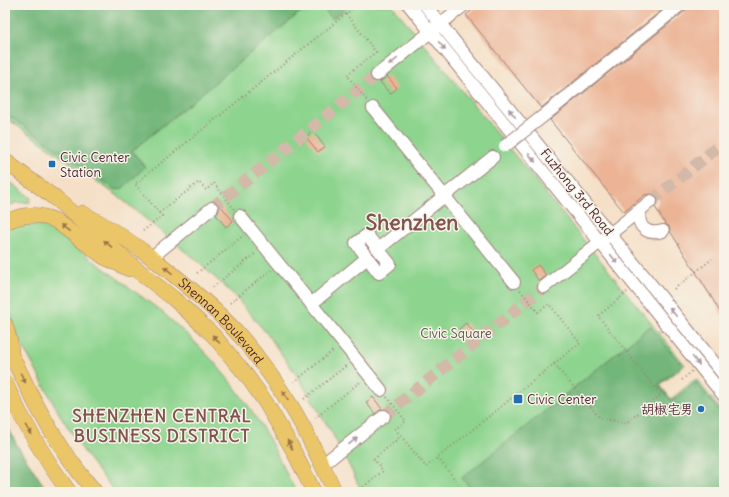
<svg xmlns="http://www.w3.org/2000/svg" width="729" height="497" font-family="Delius,'LXGW WenKai TC',sans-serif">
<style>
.green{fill:#8dd48e;stroke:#6c7a5c}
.forest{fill:#72b679;stroke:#5e6a52}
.building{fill:#ecb495}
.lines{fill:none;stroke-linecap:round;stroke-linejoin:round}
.minor-tunnel{stroke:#d3b9a8;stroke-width:12;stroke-dasharray:12 6;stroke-linecap:butt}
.minor-casing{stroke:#a08079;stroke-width:14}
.major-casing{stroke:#a08079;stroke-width:16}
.path{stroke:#a08079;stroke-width:2;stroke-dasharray:1 3;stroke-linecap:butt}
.minor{stroke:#fff;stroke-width:12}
.major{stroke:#ebc669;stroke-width:15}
.minor-bridge-casing{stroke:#a08079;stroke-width:14;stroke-linecap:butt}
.minor-bridge{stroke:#fff;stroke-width:12}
.oneway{fill:#ae9aa0}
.oneway2{fill:#9a724a}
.poi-dot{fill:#1f6fb2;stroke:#f7f3e8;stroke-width:1.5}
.labels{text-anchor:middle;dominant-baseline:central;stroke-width:3;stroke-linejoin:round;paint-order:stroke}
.poi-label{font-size:13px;fill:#4a1f2b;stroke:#f7f3e8;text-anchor:start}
.street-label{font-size:13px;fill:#4a1f2b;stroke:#f7f3e8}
.park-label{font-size:13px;fill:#5e5549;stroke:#f7f3e8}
.district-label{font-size:17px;font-weight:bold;letter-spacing:1px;fill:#835350;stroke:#f7f3e8}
.town-label{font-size:21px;font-weight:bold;fill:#835350;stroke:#f7f3e8}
</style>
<rect width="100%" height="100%" fill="#f7f3e8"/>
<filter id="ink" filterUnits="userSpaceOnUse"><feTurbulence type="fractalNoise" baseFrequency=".025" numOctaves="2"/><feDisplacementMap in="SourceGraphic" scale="8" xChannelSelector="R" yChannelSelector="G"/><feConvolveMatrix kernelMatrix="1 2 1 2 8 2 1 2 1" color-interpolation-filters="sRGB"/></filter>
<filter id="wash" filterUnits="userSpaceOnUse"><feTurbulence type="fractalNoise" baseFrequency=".012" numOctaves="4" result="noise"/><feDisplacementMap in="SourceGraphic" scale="16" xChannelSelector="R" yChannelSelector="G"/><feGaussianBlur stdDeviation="0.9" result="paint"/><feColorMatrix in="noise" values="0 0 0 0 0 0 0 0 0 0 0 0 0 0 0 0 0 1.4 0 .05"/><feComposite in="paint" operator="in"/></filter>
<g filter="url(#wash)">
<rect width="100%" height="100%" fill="#f5e0c7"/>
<g class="green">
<path d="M 5,5 L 392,5 L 540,186 L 685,365 L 660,385 L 671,399 L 696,379 L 724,414 L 724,492 L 362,492 L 348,463 L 332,433 L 300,380 L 268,335 L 234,295 L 198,262 L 118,196 L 5,117 Z"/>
<path d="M 5,178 L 31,198 L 30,202 L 16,203 L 5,207 Z"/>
<path d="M 23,222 L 38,223 L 53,230 L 162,312 L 193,340 L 213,361 L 233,385 L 252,411 L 269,439 L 296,492 L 115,492 L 88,458 L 60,415 L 12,326 L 5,312 L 5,231 L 8,228 Z"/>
</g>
<g class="forest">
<path d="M 5,5 L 309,5 L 132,151 L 145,167 L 123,188 L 116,190 L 5,113 Z"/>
<path d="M 321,5 L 350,5 L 332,19 Z"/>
<path d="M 650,326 L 682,365 L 658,385 L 672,401 L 696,382 L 724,417 L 724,492 L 467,492 L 471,489 L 462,478 Z"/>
<path d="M 5,421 L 17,445 L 48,492 L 5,492 Z"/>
</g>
<g id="blocks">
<g class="building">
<path d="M 478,5 L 668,5 L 541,108 L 466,15 Z"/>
<path d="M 687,5 L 724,5 L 724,319 L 712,298 L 670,231 L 669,226 L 666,225 L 655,207 L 658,203 L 658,199 L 657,196 L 653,194 L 649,194 L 647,195 L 646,194 L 624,212 L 550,120 L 685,11 L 687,8 Z"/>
<path d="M 387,76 L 397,88 L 390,94 L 380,82 Z"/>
<path d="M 313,131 L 325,147 L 318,152 L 306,137 Z"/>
<path d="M 221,206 L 233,221 L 226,227 L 216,215 L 219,211 L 219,207 Z"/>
<path d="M 538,265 L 546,275 L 539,281 L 531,270 Z"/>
<path d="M 466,323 L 478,338 L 471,344 L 459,329 Z"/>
<path d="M 373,397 L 382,409 L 375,414 L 366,402 Z"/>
</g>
</g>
</g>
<g filter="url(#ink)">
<use href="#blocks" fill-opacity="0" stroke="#a08079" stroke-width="1"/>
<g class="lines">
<g class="minor-tunnel">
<path d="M 651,201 L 724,142"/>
<path d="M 212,208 L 377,75"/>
<path d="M 384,416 L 544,287"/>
</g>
<g class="minor-casing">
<g id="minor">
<path d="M 409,5 L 724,396"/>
<path d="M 425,5 L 724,375"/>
<path d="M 377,75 L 464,5"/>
<path d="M 373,108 L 514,282"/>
<path d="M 547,113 L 680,5"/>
<path d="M 641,209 C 635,225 646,236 663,231"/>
<path d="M 240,216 L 381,390"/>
<path d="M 367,235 L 390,264 L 379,273 L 356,243 Z"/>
<path d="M 378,249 L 493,157"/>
<path d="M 152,257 L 212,208"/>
<path d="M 544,287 L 651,201"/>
<path d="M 311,304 L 367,258"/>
<path d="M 322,465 L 384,416"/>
</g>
</g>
<g class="major-casing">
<g id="major">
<path d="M 5,161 L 56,199 L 146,277 L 173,298 L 195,318 L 214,336 L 247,376 L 266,403 L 292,448 L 314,492"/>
<path id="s1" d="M 82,213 C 113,229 142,249 170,272 C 195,292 220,313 241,337 C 259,358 276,382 291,406 C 308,433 321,463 335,492"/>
<path d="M 5,223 C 22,213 39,213 56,221 L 104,257 L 129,269"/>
<path d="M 5,324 L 10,342 L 11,352"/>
<path d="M 5,343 C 16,364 26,385 37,406 C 53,436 72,465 95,492"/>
<path d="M 5,383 C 23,422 44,458 69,492"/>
</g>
</g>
<g class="path">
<path d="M 346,14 L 376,52 L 347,75 L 367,101"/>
<path d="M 159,213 L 199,182 L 206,190 L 214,183 L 234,209"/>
<path d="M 143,231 L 162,216 L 135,184 L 357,5"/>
<path d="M 197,273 L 244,235"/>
<path d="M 213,287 L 256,253"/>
<path d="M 674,289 L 712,259"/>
<path d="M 230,303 L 271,270"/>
<path d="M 554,364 L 600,418 L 626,423 L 661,395 L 598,316 L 627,292"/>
<path d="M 682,380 L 692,371"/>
<path d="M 294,382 L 334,350"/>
<path d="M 387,397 L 406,421 L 395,429 L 401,436"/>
<path d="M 304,399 L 347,365"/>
<path d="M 315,418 L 360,382"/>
<path d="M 438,458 L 465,492"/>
<path d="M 357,492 L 383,471 L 374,459 L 401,436 L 426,467 L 580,343 L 549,304 L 538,312 L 520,290"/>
</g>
<use href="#minor" class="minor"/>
<use href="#major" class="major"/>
<g class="minor-bridge-casing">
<path id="minor-bridge" d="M 505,146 L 547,113"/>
</g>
<use href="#minor-bridge" class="minor-bridge"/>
</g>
<defs><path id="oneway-solid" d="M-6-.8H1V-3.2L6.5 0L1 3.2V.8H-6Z"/></defs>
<g class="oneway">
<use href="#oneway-solid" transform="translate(442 46) rotate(51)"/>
<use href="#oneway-solid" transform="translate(393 62) rotate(141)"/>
<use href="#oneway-solid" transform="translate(512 113) rotate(-129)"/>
<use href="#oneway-solid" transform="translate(532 158) rotate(51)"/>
<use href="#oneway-solid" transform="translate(614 259) rotate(51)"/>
<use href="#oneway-solid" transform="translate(673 312) rotate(-129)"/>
<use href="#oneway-solid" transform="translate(696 361) rotate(51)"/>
<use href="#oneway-solid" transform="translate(353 441) rotate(-39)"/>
</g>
<g class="oneway2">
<use href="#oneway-solid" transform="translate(65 228) rotate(-143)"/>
<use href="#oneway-solid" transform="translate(108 244) rotate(-139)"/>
<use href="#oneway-solid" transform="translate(168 270) rotate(-141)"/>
<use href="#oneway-solid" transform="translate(216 339) rotate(-132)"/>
<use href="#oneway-solid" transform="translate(23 378) rotate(63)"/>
<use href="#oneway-solid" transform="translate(285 395) rotate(-123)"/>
<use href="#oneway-solid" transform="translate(29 430) rotate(61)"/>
<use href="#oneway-solid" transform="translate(290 445) rotate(-119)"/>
</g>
</g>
<g class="poi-dot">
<rect x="48" y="160" width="8" height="8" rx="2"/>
<rect x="513" y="394" width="10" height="10" rx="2"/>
<circle cx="701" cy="409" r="4"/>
</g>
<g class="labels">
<g class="poi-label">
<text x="60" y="157">Civic Center<tspan x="60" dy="15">Station</tspan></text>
<text x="527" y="399">Civic Center</text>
<text x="693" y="409" text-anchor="end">胡椒宅男</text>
</g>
<g class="street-label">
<text transform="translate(577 192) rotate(51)">Fuzhong 3rd Road</text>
<text stroke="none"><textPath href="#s1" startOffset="177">Shennan Boulevard</textPath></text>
</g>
<g class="park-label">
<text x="456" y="333">Civic Square</text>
</g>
<g class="district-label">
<text x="162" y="416">SHENZHEN CENTRAL<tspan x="162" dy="20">BUSINESS DISTRICT</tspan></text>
</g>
<g class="town-label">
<text x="412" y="222">Shenzhen</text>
</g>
</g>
<rect width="729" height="497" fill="none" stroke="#f7f3e8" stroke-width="20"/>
</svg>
